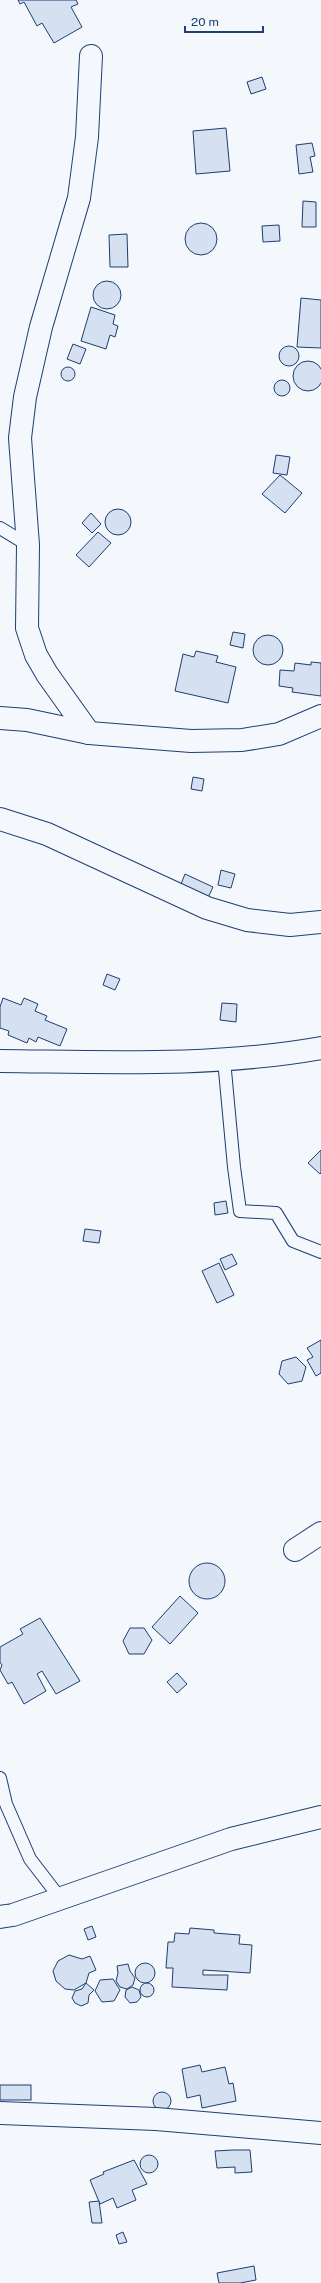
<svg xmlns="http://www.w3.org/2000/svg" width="321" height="2283" font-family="'Public Sans',sans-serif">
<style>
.building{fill:#d5e0f0;stroke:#1d3f73}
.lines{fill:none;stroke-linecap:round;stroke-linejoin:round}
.service-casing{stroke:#1d3f73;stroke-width:14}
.minor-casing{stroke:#1d3f73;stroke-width:24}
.service{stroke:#f4f7fb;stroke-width:12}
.minor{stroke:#f4f7fb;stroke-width:22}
</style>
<rect width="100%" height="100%" fill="#f4f7fb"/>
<g class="building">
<path d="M 18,0 L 76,0 L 78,4 L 71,7 L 82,27 L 54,43 L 42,23 L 37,26 L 24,2 L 20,4 Z"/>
<path d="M 262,77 L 266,89 L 251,94 L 247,82 Z"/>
<path d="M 226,128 L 230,171 L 196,174 L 193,131 Z"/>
<path d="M 312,143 L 315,156 L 310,157 L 313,172 L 299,174 L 296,145 Z"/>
<path d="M 303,201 L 316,202 L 316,227 L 302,227 Z"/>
<circle cx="201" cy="239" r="16"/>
<path d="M 279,225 L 280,241 L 263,242 L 262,226 Z"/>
<path d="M 127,234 L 128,267 L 110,267 L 109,235 Z"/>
<circle cx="107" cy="295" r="14"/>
<path d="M 301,298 L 321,300 L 321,348 L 297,347 Z"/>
<path d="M 91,307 L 115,315 L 113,324 L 118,326 L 115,337 L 110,335 L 106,349 L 81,341 Z"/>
<path d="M 73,344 L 86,349 L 80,364 L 67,359 Z"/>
<circle cx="289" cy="356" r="10"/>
<circle cx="308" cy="376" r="15"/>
<circle cx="68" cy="374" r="7"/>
<circle cx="282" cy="388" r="8"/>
<path d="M 276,455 L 290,457 L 287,475 L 273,473 Z"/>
<path d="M 280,475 L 302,493 L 285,513 L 262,494 Z"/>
<circle cx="118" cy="522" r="13"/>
<path d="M 91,513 L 101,524 L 92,533 L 82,523 Z"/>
<path d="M 98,532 L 111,543 L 89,567 L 76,555 Z"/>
<path d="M 233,632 L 245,634 L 243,648 L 230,645 Z"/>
<circle cx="268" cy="650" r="15"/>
<path d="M 196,651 L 218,656 L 216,662 L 236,667 L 228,703 L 175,691 L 183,654 L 194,657 Z"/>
<path d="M 311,662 L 321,663 L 321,696 L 292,692 L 293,688 L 279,686 L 280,670 L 294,671 L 295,663 L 311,665 Z"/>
<path d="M 193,777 L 204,779 L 202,791 L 191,789 Z"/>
<path d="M 221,870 L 235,874 L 231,888 L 218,885 Z"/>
<path d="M 185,874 L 213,887 L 206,902 L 179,889 Z"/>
<path d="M 107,974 L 120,979 L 115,990 L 103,985 Z"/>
<path d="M 3,998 L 21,1005 L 24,998 L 38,1004 L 35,1011 L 47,1016 L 45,1020 L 67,1029 L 60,1046 L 38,1037 L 36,1042 L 29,1038 L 27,1043 L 8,1035 L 9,1031 L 0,1028 L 0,1007 Z"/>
<path d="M 222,1003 L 237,1004 L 236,1022 L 220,1020 Z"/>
<path d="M 321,1150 L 321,1173 L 320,1174 L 308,1163 Z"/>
<path d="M 226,1201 L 228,1213 L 215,1215 L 214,1203 Z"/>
<path d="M 85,1229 L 101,1231 L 99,1243 L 83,1241 Z"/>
<path d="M 232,1254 L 237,1264 L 225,1270 L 220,1259 Z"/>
<path d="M 219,1263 L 234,1295 L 217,1303 L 202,1271 Z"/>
<path d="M 321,1340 L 321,1373 L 316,1376 L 307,1360 L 313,1357 L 307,1348 Z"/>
<path d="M 296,1357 L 306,1367 L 302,1381 L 288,1384 L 279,1374 L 282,1361 Z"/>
<circle cx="207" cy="1581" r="18"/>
<path d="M 180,1596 L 198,1613 L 170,1644 L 152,1627 Z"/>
<path d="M 40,1618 L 80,1681 L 56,1694 L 42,1671 L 37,1674 L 46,1691 L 24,1704 L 12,1682 L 8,1684 L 0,1670 L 2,1665 L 0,1662 L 0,1647 L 23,1634 L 20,1629 Z"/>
<path d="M 130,1628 L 144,1628 L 152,1640 L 144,1654 L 129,1654 L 123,1641 Z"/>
<path d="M 177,1673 L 187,1684 L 177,1693 L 167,1682 Z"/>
<path d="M 92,1926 L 96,1937 L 88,1940 L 84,1929 Z"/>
<path d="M 190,1928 L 214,1930 L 214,1933 L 240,1935 L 239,1944 L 252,1945 L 250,1973 L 203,1970 L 203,1975 L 228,1975 L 227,1990 L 172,1987 L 173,1968 L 166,1968 L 168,1942 L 174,1942 L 175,1933 L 189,1934 Z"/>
<path d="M 69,1955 L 82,1959 L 90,1956 L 96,1970 L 89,1973 L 86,1983 L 74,1990 L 65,1989 L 56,1981 L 53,1971 L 58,1961 Z"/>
<circle cx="145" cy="1973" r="10"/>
<path d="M 128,1964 L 130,1971 L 135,1978 L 133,1985 L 127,1989 L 120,1987 L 116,1981 L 118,1973 L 117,1966 Z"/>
<path d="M 113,1979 L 120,1990 L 114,2001 L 102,2002 L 95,1991 L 100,1980 Z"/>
<circle cx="147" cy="1990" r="7"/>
<path d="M 86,1983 L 94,1990 L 89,1995 L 88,2003 L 81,2006 L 75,2003 L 72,1998 L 75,1991 L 82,1989 Z"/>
<path d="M 132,1987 L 139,1990 L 141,1997 L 137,2002 L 130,2003 L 125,1997 L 126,1990 Z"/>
<path d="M 200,2065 L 202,2072 L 225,2067 L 229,2084 L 233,2083 L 236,2101 L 202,2108 L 200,2095 L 187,2098 L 182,2069 Z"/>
<rect x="0" y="2085" width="31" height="15"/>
<circle cx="162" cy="2101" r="9"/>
<path d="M 233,2150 L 250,2150 L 252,2172 L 235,2173 L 235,2167 L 217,2168 L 215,2151 Z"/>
<circle cx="149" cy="2164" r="9"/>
<path d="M 134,2160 L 147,2184 L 132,2190 L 136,2200 L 117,2208 L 113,2198 L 100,2204 L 90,2180 L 104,2174 L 103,2172 Z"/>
<path d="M 99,2201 L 102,2223 L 92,2223 L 89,2202 Z"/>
<path d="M 123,2232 L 127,2242 L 119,2244 L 116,2235 Z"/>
<path d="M 254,2266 L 256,2280 L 240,2283 L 219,2283 L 217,2273 Z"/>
</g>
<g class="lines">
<g class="service-casing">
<g id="service">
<path d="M 0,528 L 28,545"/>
<path d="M 224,1060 L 234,1167 L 240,1211 L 276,1213 L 293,1241 L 321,1252"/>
<path d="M 0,1778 L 6,1804 L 30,1859 L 60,1898"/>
</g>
</g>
<g class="minor-casing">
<g id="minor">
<path d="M 0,718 L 27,720 L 89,733 L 191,741 L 242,740 L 279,734 L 321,716"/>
<path d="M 89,733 L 47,674 L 36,655 L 27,628 L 28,545 L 20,438 L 25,397 L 41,327 L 79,198 L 87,137 L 91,56"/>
<path d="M 0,819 L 47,834 L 207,908 L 247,920 L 290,925 L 321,922"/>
<path d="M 0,1061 C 107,1062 215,1067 321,1048"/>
<path d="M 295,1550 L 321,1533"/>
<path d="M 0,1917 L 13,1915 L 231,1839 L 321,1817"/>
<path d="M 0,2113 L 156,2119 L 321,2133"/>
</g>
</g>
<use href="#service" class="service"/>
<use href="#minor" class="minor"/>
</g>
<path d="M185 26v6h78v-6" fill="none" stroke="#1d3f73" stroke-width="2"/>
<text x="191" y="26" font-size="12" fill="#1d3f73" stroke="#f4f7fb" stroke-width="3" paint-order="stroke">20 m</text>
</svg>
